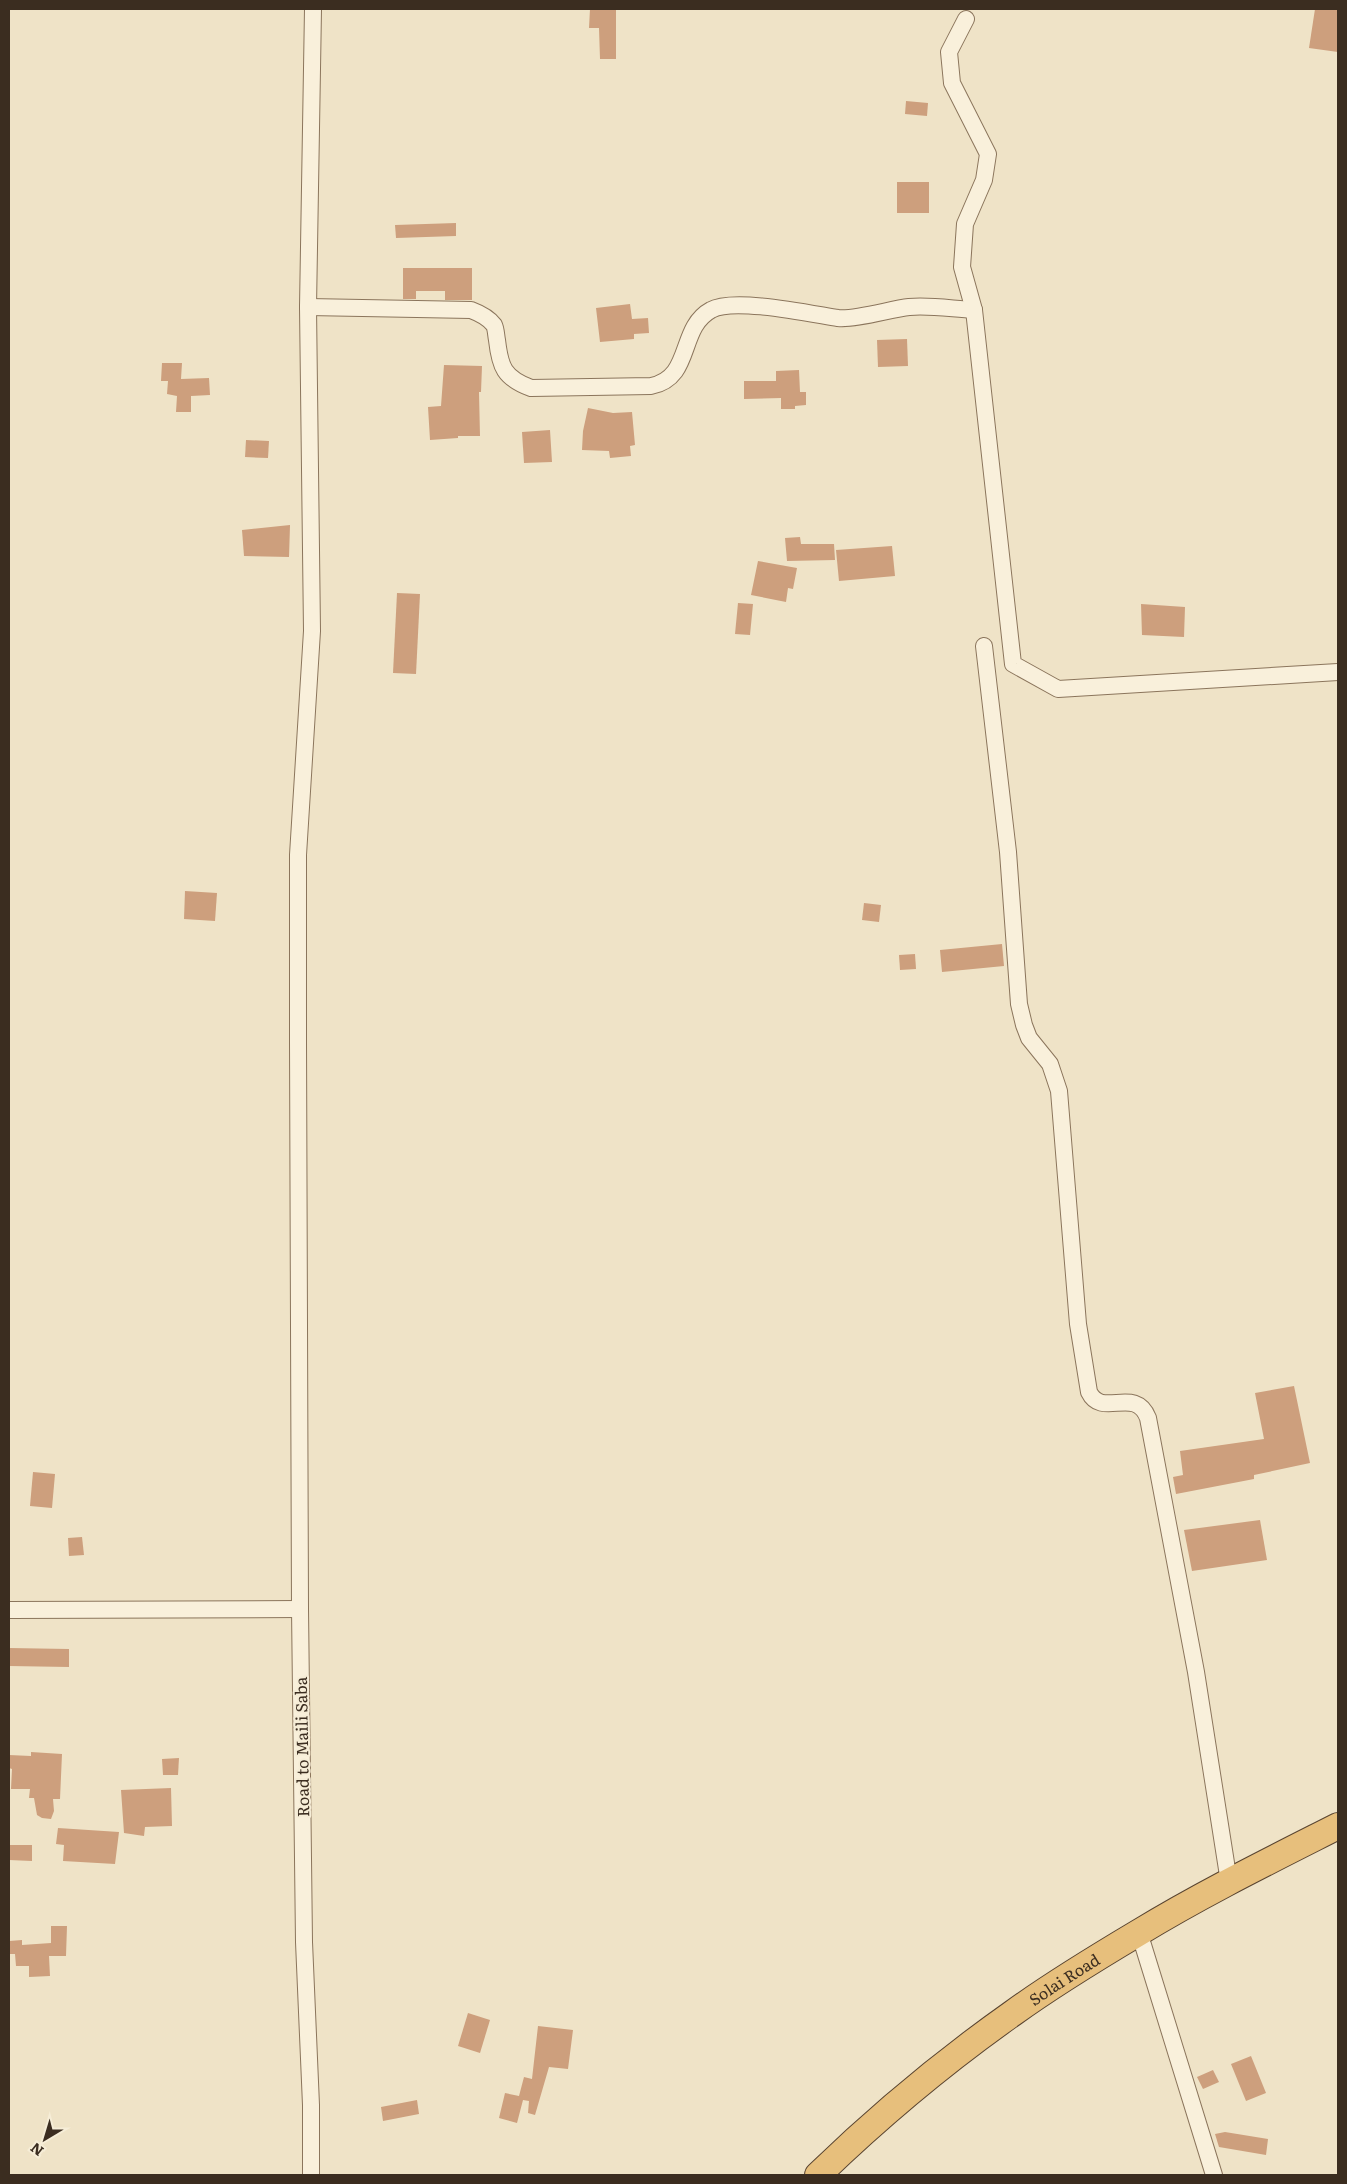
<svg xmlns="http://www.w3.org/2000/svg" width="1347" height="2184" font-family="Literata,serif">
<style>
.building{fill:#cd9f7d}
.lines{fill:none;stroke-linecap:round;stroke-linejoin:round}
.minor-casing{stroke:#8b755c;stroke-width:18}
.trunk-casing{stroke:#594430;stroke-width:28}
.minor{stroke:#f9f0db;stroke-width:16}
.trunk{stroke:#e7bf7c;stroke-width:26}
.labels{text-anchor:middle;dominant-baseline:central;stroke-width:4;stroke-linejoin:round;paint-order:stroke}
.street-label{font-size:16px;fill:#3b2d20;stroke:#f6edd7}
</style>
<rect width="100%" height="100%" fill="#efe3c7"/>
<g class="building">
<path d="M 590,9 L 616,9 L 616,59 L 600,59 L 599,28 L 589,28 Z"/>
<path d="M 1315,9 L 1338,9 L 1338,52 L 1309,48 Z"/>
<path d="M 906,101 L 928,103 L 927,116 L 905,114 Z"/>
<rect x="897" y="182" width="32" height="31"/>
<path d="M 456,223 L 456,236 L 396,238 L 395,225 Z"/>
<path d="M 403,268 L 472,268 L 472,300 L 445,300 L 445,291 L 416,291 L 416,299 L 403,299 Z"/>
<path d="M 630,304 L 632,319 L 648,318 L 649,333 L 634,334 L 634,339 L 600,342 L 596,308 Z"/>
<path d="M 907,339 L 908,366 L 878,367 L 877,340 Z"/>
<path d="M 162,363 L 182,363 L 181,379 L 209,378 L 210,395 L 191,396 L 191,412 L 176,412 L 177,396 L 167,394 L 168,381 L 161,381 Z"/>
<path d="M 444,365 L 482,366 L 481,392 L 479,392 L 480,436 L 458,436 L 458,438 L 430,440 L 428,407 L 441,406 Z"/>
<path d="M 799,370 L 800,392 L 806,392 L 806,405 L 795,406 L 795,409 L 781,409 L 781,398 L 744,399 L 744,381 L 776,381 L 776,371 Z"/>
<path d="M 588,408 L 613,413 L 632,412 L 635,445 L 630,446 L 631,456 L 610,458 L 609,451 L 582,450 L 583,431 Z"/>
<path d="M 550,430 L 552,462 L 524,463 L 522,432 Z"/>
<path d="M 246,440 L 269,441 L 268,458 L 245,457 Z"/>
<path d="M 290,525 L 289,557 L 244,556 L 242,530 Z"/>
<path d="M 800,537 L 801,544 L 834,544 L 835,560 L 787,561 L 785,538 Z"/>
<path d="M 892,546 L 895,576 L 839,581 L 836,550 Z"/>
<path d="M 758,561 L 797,568 L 793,589 L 788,588 L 786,602 L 751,595 Z"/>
<path d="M 397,593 L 420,594 L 416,674 L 393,673 Z"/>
<path d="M 738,603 L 753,604 L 750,635 L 735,634 Z"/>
<path d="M 1141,604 L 1185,607 L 1184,637 L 1142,635 Z"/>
<path d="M 185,891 L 217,893 L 215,921 L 184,919 Z"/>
<path d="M 864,903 L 881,905 L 879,922 L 862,920 Z"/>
<path d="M 1002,944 L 1004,966 L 942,972 L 940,950 Z"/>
<path d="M 915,954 L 916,969 L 900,970 L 899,955 Z"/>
<path d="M 1294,1386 L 1310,1463 L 1254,1475 L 1254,1479 L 1176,1494 L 1173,1477 L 1183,1475 L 1180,1451 L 1264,1439 L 1255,1393 Z"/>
<path d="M 33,1472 L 55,1474 L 52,1508 L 30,1506 Z"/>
<path d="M 1260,1520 L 1267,1560 L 1192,1571 L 1184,1530 Z"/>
<path d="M 82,1537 L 84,1555 L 69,1556 L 68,1538 Z"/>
<path d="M 9,1648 L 69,1649 L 69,1667 L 9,1666 Z"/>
<path d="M 31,1752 L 62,1754 L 60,1799 L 53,1799 L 54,1811 L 51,1819 L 42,1818 L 37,1815 L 34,1798 L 29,1798 L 30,1789 L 11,1789 L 12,1769 L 9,1768 L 9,1755 L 31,1756 Z"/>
<path d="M 179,1758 L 178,1775 L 163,1775 L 162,1759 Z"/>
<path d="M 171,1788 L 172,1826 L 145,1827 L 144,1836 L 124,1833 L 121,1790 Z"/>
<path d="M 58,1828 L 119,1832 L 115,1864 L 63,1861 L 64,1845 L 56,1844 Z"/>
<path d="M 9,1845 L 32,1845 L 32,1861 L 9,1860 Z"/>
<path d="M 51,1926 L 67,1926 L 66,1956 L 49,1956 L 50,1976 L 29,1977 L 29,1966 L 16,1966 L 15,1954 L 9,1954 L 9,1941 L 22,1940 L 22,1945 L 51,1943 Z"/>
<path d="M 468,2013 L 490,2020 L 480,2053 L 458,2046 Z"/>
<path d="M 538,2026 L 573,2030 L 568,2069 L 549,2067 L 535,2115 L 528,2113 L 529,2101 L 523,2100 L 517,2123 L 499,2118 L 505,2093 L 519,2096 L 524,2077 L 532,2079 Z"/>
<path d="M 1251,2056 L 1266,2093 L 1246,2101 L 1231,2064 Z"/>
<path d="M 1213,2070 L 1219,2082 L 1203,2089 L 1197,2077 Z"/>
<path d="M 417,2100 L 419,2114 L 383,2121 L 381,2107 Z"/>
<path d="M 1225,2132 L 1268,2139 L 1266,2155 L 1219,2147 L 1215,2134 Z"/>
</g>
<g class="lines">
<g class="minor-casing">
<g id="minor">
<path d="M 966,19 L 949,52 L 952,83 L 988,154 L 984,180 L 965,224 L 962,267 L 974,310 L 1013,664 L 1058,689 L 1338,672"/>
<path d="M 308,307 L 471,310 C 479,313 488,317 494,325 C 496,329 496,335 497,340 C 500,367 504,378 531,388 L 651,386 C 693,378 678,328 711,310 C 733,297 812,314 838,318 C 855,320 891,309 909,307 C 930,305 953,309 974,310"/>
<path d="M 984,646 L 1008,852 L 1019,1004 L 1024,1025 L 1029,1038 L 1050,1064 L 1059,1091 L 1078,1324 L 1089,1392 C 1102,1419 1135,1385 1148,1418 L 1196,1672 L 1229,1882"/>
<path d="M 9,1610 L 300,1609"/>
<path d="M 1139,1932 L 1214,2175"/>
<path d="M 311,2175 L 311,2105 L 304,1942 L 300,1609 L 298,1042 L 298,855 L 312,631 L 308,307 L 313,9"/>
</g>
</g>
<g class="trunk-casing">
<g id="trunk">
<path id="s1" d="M 818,2175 C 878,2117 945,2061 1013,2013 C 1053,1984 1096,1958 1138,1933 C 1202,1894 1271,1860 1338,1826"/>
</g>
</g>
<use href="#minor" class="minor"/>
<use href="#trunk" class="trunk"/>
</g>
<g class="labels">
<g class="street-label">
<text transform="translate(301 1747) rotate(-91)">Road to Maili Saba</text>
<text stroke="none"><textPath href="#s1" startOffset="315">Solai Road</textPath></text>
</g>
</g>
<rect width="1347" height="2184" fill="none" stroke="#3b2d20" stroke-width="20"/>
<g transform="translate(45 2139) rotate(218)" stroke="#f6edd7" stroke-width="4" paint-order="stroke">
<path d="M0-4L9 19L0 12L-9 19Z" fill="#3b2d20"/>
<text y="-8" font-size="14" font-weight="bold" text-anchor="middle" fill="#3b2d20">N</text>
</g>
</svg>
